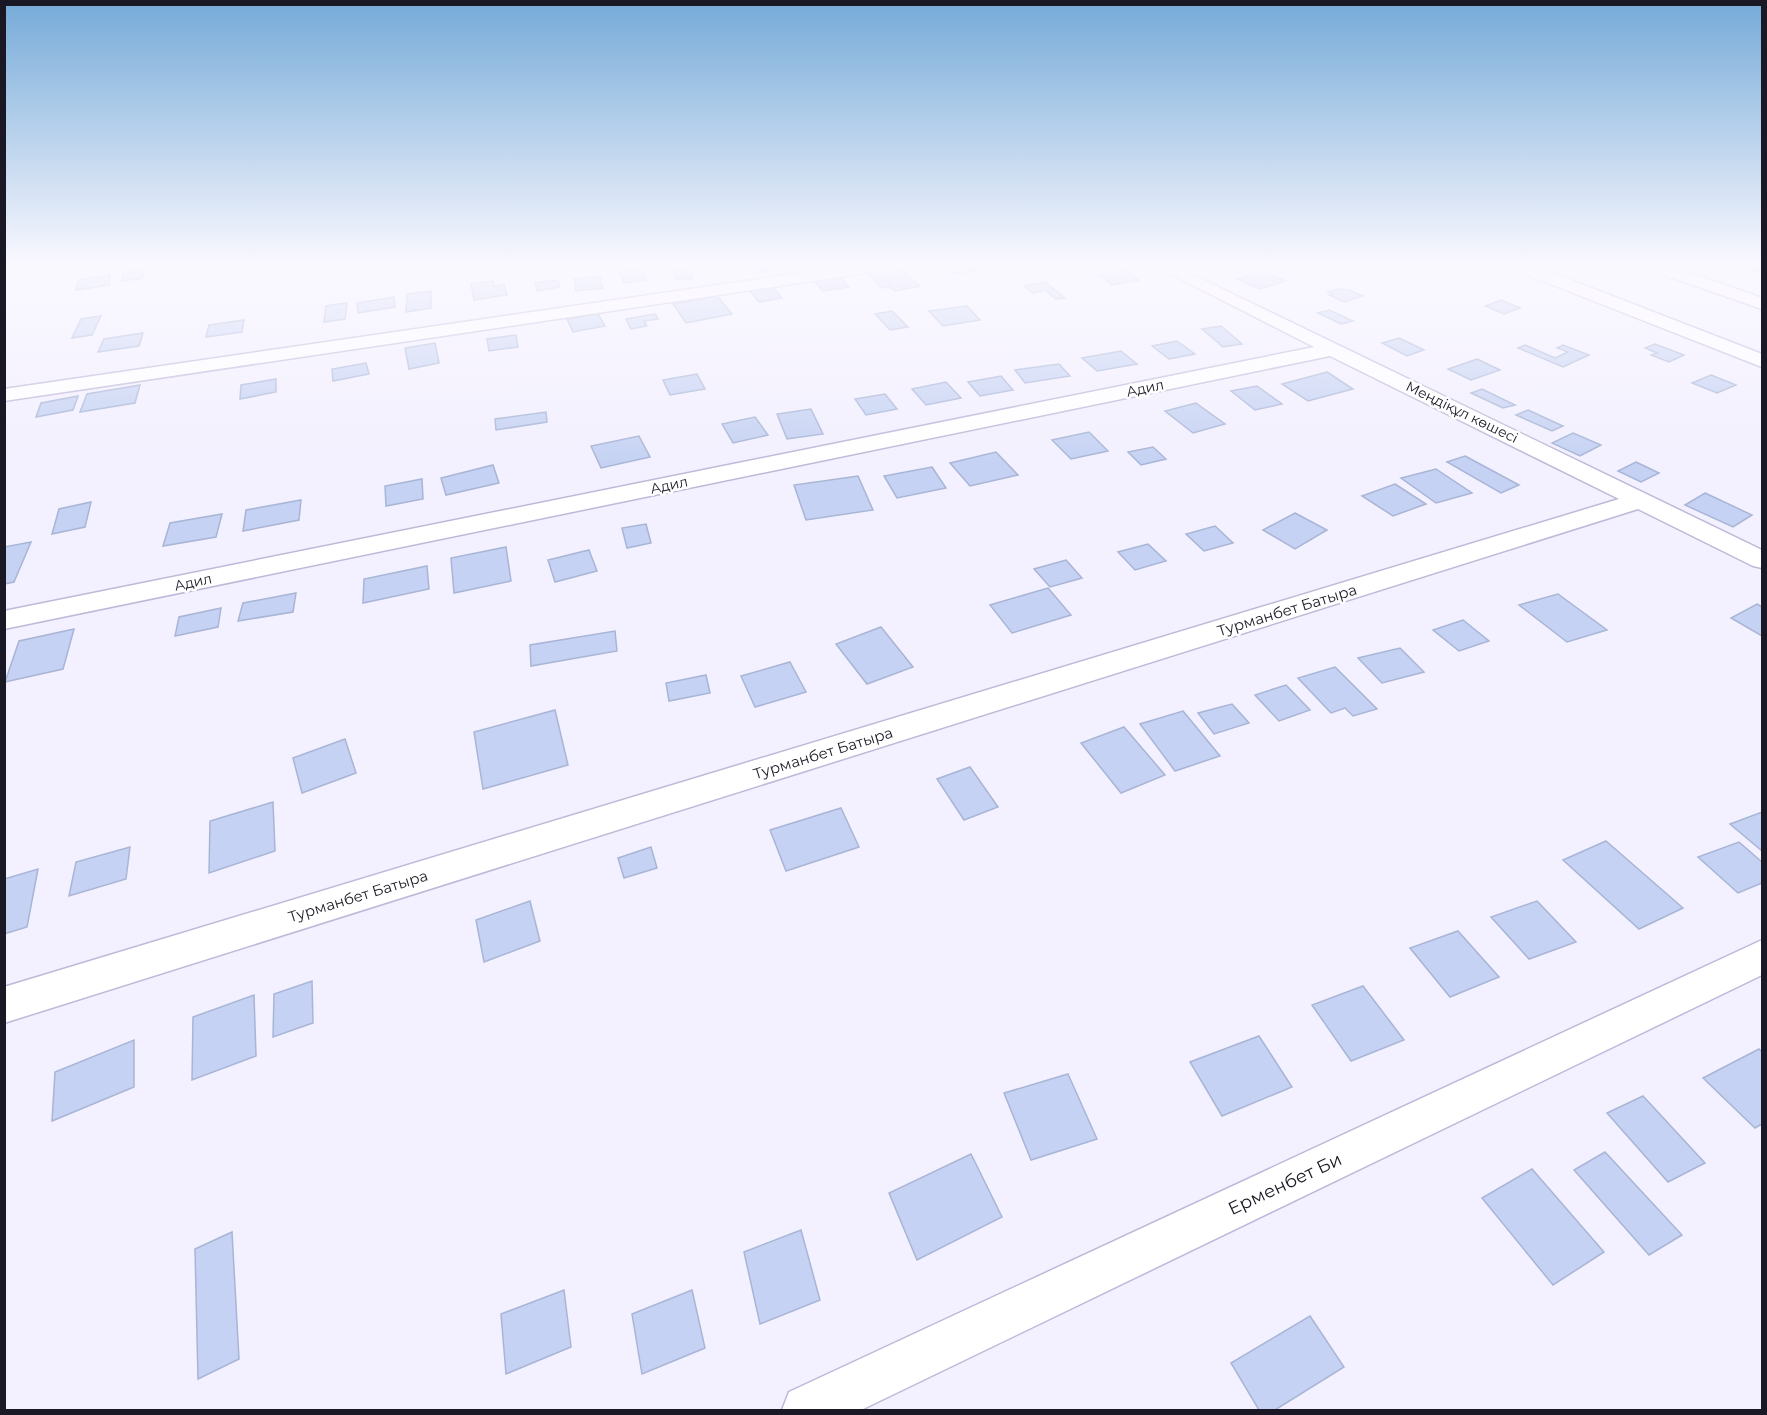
<svg xmlns="http://www.w3.org/2000/svg" width="1767" height="1415" font-family="Montserrat,sans-serif">
<style>
.building{fill:#c5d2f3;stroke:#a8b5d5;stroke-width:1.5}
.lines{fill:none;stroke-linecap:round;stroke-linejoin:round}
.street-casing{stroke:#beb8d9;stroke-width:3}
.highway-casing{stroke:#a67cb2;stroke-width:3}
.street{fill:#fff;fill-rule:evenodd}
.highway{fill:#f2b2ff;fill-rule:evenodd}
.labels{text-anchor:middle;dominant-baseline:central;stroke-width:5;stroke-linejoin:round;paint-order:stroke}
.far-street-label{font-size:14px;fill:#1a1824;stroke:#fff}
.street-label{font-size:15px;fill:#1a1824;stroke:#fff}
.near-street-label{font-size:18px;fill:#1a1824;stroke:#fff}
</style>
<rect width="100%" height="100%" fill="#f3f0ff"/>
<g class="building">
<path d="M 753,265 L 782,265 L 784,268 L 756,272 Z"/>
<path d="M 945,265 L 974,265 L 980,270 L 954,274 Z"/>
<path d="M 899,267 L 920,286 L 895,291 L 890,287 L 882,288 L 866,272 Z"/>
<path d="M 642,269 L 647,280 L 624,283 L 619,272 Z"/>
<path d="M 690,269 L 692,279 L 676,280 L 674,271 Z"/>
<path d="M 144,270 L 143,278 L 122,281 L 123,273 Z"/>
<path d="M 1126,270 L 1139,280 L 1112,285 L 1099,275 Z"/>
<path d="M 1263,271 L 1286,281 L 1260,289 L 1237,279 Z"/>
<path d="M 110,275 L 109,285 L 76,290 L 78,280 Z"/>
<path d="M 600,276 L 603,288 L 576,291 L 574,279 Z"/>
<path d="M 839,277 L 849,287 L 823,291 L 814,281 Z"/>
<path d="M 558,280 L 560,287 L 537,291 L 535,283 Z"/>
<path d="M 493,281 L 494,286 L 504,284 L 507,295 L 474,300 L 471,284 Z"/>
<path d="M 1045,282 L 1065,298 L 1056,299 L 1045,290 L 1033,293 L 1024,286 Z"/>
<path d="M 772,286 L 782,298 L 759,302 L 749,290 Z"/>
<path d="M 1338,289 L 1349,290 L 1363,296 L 1344,302 L 1329,295 L 1333,294 L 1328,292 Z"/>
<path d="M 431,291 L 431,308 L 406,312 L 407,294 Z"/>
<path d="M 717,296 L 732,314 L 686,323 L 673,304 Z"/>
<path d="M 394,297 L 395,307 L 358,313 L 357,303 Z"/>
<path d="M 1501,300 L 1520,308 L 1504,314 L 1485,306 Z"/>
<path d="M 347,303 L 345,319 L 324,322 L 326,306 Z"/>
<path d="M 967,306 L 980,320 L 943,326 L 929,311 Z"/>
<path d="M 1329,310 L 1353,321 L 1341,324 L 1318,313 Z"/>
<path d="M 892,311 L 908,327 L 890,330 L 875,314 Z"/>
<path d="M 598,314 L 605,326 L 573,332 L 567,319 Z"/>
<path d="M 655,314 L 658,319 L 644,321 L 647,326 L 631,329 L 626,319 Z"/>
<path d="M 101,316 L 92,335 L 72,338 L 81,319 Z"/>
<path d="M 244,320 L 242,332 L 206,337 L 209,325 Z"/>
<path d="M 1221,326 L 1242,344 L 1223,347 L 1202,329 Z"/>
<path d="M 143,333 L 139,346 L 98,352 L 104,339 Z"/>
<path d="M 516,335 L 518,347 L 489,351 L 487,339 Z"/>
<path d="M 1399,338 L 1424,350 L 1407,356 L 1382,343 Z"/>
<path d="M 1177,341 L 1195,354 L 1169,359 L 1152,346 Z"/>
<path d="M 435,343 L 439,363 L 409,369 L 405,348 Z"/>
<path d="M 1655,344 L 1684,355 L 1669,362 L 1651,355 L 1657,353 L 1645,348 Z"/>
<path d="M 1525,345 L 1555,358 L 1568,352 L 1557,348 L 1563,345 L 1589,355 L 1563,367 L 1518,348 Z"/>
<path d="M 1121,351 L 1137,364 L 1097,371 L 1082,358 Z"/>
<path d="M 1477,359 L 1500,370 L 1471,380 L 1448,369 Z"/>
<path d="M 366,363 L 369,374 L 333,381 L 332,369 Z"/>
<path d="M 1059,364 L 1070,376 L 1025,383 L 1015,370 Z"/>
<path d="M 1327,372 L 1353,389 L 1308,401 L 1282,384 Z"/>
<path d="M 697,374 L 705,389 L 670,395 L 663,380 Z"/>
<path d="M 1711,375 L 1736,385 L 1717,393 L 1692,383 Z"/>
<path d="M 1001,376 L 1013,390 L 980,396 L 968,382 Z"/>
<path d="M 276,379 L 276,392 L 240,399 L 241,385 Z"/>
<path d="M 946,382 L 961,398 L 926,405 L 912,389 Z"/>
<path d="M 140,385 L 135,403 L 80,412 L 87,394 Z"/>
<path d="M 1257,386 L 1282,404 L 1255,410 L 1231,391 Z"/>
<path d="M 1482,389 L 1515,405 L 1503,408 L 1471,393 Z"/>
<path d="M 885,394 L 897,409 L 866,415 L 855,399 Z"/>
<path d="M 78,396 L 73,410 L 36,417 L 41,403 Z"/>
<path d="M 1196,403 L 1225,424 L 1193,433 L 1165,411 Z"/>
<path d="M 811,409 L 823,434 L 787,439 L 777,414 Z"/>
<path d="M 1528,410 L 1563,426 L 1552,431 L 1516,415 Z"/>
<path d="M 546,412 L 547,422 L 496,430 L 495,419 Z"/>
<path d="M 755,417 L 768,435 L 733,443 L 722,424 Z"/>
<path d="M 1089,432 L 1108,451 L 1071,459 L 1052,440 Z"/>
<path d="M 1573,433 L 1601,445 L 1580,456 L 1552,443 Z"/>
<path d="M 639,436 L 650,457 L 601,468 L 591,446 Z"/>
<path d="M 1153,447 L 1166,459 L 1141,465 L 1128,452 Z"/>
<path d="M 996,452 L 1018,475 L 970,486 L 950,463 Z"/>
<path d="M 1465,456 L 1519,485 L 1501,493 L 1447,462 Z"/>
<path d="M 1636,462 L 1659,473 L 1641,482 L 1618,471 Z"/>
<path d="M 493,465 L 499,483 L 446,495 L 441,478 Z"/>
<path d="M 932,467 L 946,488 L 897,498 L 884,476 Z"/>
<path d="M 1436,469 L 1472,493 L 1436,503 L 1401,478 Z"/>
<path d="M 858,476 L 873,510 L 806,520 L 794,485 Z"/>
<path d="M 422,479 L 423,499 L 386,506 L 385,486 Z"/>
<path d="M 1395,484 L 1426,504 L 1393,516 L 1362,496 Z"/>
<path d="M 1705,493 L 1752,515 L 1733,527 L 1685,505 Z"/>
<path d="M 301,500 L 299,520 L 243,531 L 246,510 Z"/>
<path d="M 91,502 L 85,527 L 52,534 L 59,509 Z"/>
<path d="M 1295,513 L 1327,530 L 1295,549 L 1263,530 Z"/>
<path d="M 222,514 L 216,537 L 163,546 L 170,523 Z"/>
<path d="M 646,524 L 651,543 L 627,548 L 622,528 Z"/>
<path d="M 1215,526 L 1233,543 L 1204,551 L 1186,534 Z"/>
<path d="M 31,542 L 14,582 L 4,584 L 4,547 Z"/>
<path d="M 1148,544 L 1166,561 L 1135,570 L 1118,552 Z"/>
<path d="M 506,547 L 511,581 L 454,593 L 451,558 Z"/>
<path d="M 589,550 L 597,571 L 555,582 L 548,560 Z"/>
<path d="M 1066,560 L 1082,578 L 1050,587 L 1034,569 Z"/>
<path d="M 427,566 L 429,589 L 363,603 L 364,579 Z"/>
<path d="M 1048,588 L 1071,615 L 1012,633 L 990,605 Z"/>
<path d="M 296,593 L 293,612 L 238,621 L 243,603 Z"/>
<path d="M 1558,594 L 1607,630 L 1567,642 L 1519,605 Z"/>
<path d="M 1757,604 L 1762,607 L 1762,636 L 1731,618 Z"/>
<path d="M 221,608 L 218,627 L 175,636 L 179,617 Z"/>
<path d="M 1463,620 L 1489,641 L 1459,651 L 1433,630 Z"/>
<path d="M 881,627 L 913,667 L 867,684 L 836,644 Z"/>
<path d="M 74,629 L 63,669 L 5,682 L 19,641 Z"/>
<path d="M 615,631 L 617,651 L 531,666 L 530,645 Z"/>
<path d="M 1400,648 L 1424,672 L 1382,683 L 1358,658 Z"/>
<path d="M 790,662 L 806,692 L 755,707 L 741,676 Z"/>
<path d="M 1335,667 L 1377,709 L 1353,716 L 1345,708 L 1331,713 L 1298,678 Z"/>
<path d="M 706,675 L 710,693 L 669,701 L 666,683 Z"/>
<path d="M 1286,685 L 1310,710 L 1279,721 L 1255,695 Z"/>
<path d="M 1232,704 L 1249,723 L 1214,734 L 1198,713 Z"/>
<path d="M 555,710 L 568,765 L 483,789 L 474,732 Z"/>
<path d="M 1183,711 L 1220,756 L 1175,771 L 1140,724 Z"/>
<path d="M 1124,727 L 1165,775 L 1121,793 L 1081,743 Z"/>
<path d="M 345,739 L 356,773 L 302,793 L 293,758 Z"/>
<path d="M 970,767 L 998,807 L 964,820 L 937,779 Z"/>
<path d="M 273,802 L 275,851 L 209,873 L 210,821 Z"/>
<path d="M 841,808 L 859,847 L 786,871 L 770,830 Z"/>
<path d="M 1762,812 L 1762,851 L 1730,824 Z"/>
<path d="M 1606,841 L 1683,908 L 1639,929 L 1563,860 Z"/>
<path d="M 1739,842 L 1762,862 L 1762,883 L 1738,893 L 1698,857 Z"/>
<path d="M 130,847 L 126,879 L 69,896 L 76,862 Z"/>
<path d="M 651,847 L 657,868 L 624,878 L 618,858 Z"/>
<path d="M 38,869 L 27,927 L 4,934 L 4,879 Z"/>
<path d="M 530,901 L 540,941 L 484,962 L 476,920 Z"/>
<path d="M 1537,901 L 1576,942 L 1529,959 L 1491,917 Z"/>
<path d="M 1458,931 L 1499,977 L 1450,997 L 1410,948 Z"/>
<path d="M 312,981 L 313,1023 L 273,1037 L 274,994 Z"/>
<path d="M 1363,986 L 1404,1040 L 1351,1061 L 1312,1005 Z"/>
<path d="M 254,995 L 256,1056 L 192,1080 L 193,1017 Z"/>
<path d="M 1259,1036 L 1292,1087 L 1222,1116 L 1190,1062 Z"/>
<path d="M 134,1040 L 134,1087 L 52,1121 L 55,1072 Z"/>
<path d="M 1759,1049 L 1762,1052 L 1762,1124 L 1755,1128 L 1703,1078 Z"/>
<path d="M 1068,1074 L 1097,1139 L 1031,1160 L 1004,1093 Z"/>
<path d="M 1643,1096 L 1705,1163 L 1668,1182 L 1607,1113 Z"/>
<path d="M 1605,1152 L 1682,1235 L 1649,1255 L 1574,1170 Z"/>
<path d="M 971,1154 L 1002,1217 L 917,1260 L 889,1193 Z"/>
<path d="M 1532,1169 L 1604,1252 L 1553,1285 L 1482,1198 Z"/>
<path d="M 801,1230 L 820,1300 L 760,1324 L 744,1252 Z"/>
<path d="M 232,1232 L 239,1359 L 198,1379 L 195,1249 Z"/>
<path d="M 564,1290 L 571,1347 L 506,1374 L 501,1314 Z"/>
<path d="M 692,1290 L 705,1348 L 642,1374 L 632,1314 Z"/>
<path d="M 1310,1316 L 1344,1367 L 1275,1410 L 1259,1410 L 1231,1363 Z"/>
</g>
<g class="lines">
<g class="street-casing">
<g id="street">
<path d="M 4,265 L 18,265 L 16,269 L 4,270 Z"/>
<path d="M 855,265 L 895,265 L 887,270 L 4,401 L 4,389 Z"/>
<path d="M 1153,265 L 1173,265 L 1762,550 L 1762,568 L 1753,566 L 1638,509 L 4,1023 L 4,987 L 1619,499 L 1330,356 L 4,629 L 4,611 L 1314,347 Z"/>
<path d="M 1510,265 L 1532,265 L 1762,354 L 1762,367 L 1512,269 Z"/>
<path d="M 1645,265 L 1668,265 L 1762,298 L 1762,309 L 1647,269 Z"/>
<path d="M 1762,940 L 1762,975 L 861,1410 L 782,1410 L 789,1392 Z"/>
</g>
</g>
<g class="highway-casing">
<path id="highway" d="M 1749,265 L 1762,265 L 1762,271 L 1751,269 Z"/>
</g>
<use href="#street" class="street"/>
<use href="#highway" class="highway"/>
</g>
<linearGradient id="sky" x2="0" y2="1"><stop stop-color="#75aad8"/><stop offset="0.57" stop-color="#faf8ff"/><stop offset="1" stop-color="#faf8ff" stop-opacity="0"/></linearGradient>
<rect width="1767" height="463" fill="url(#sky)"/>
<g class="labels">
<g class="far-street-label">
<text transform="translate(1145 388) rotate(-12)">Адил</text>
<text transform="translate(1462 412) rotate(26)">Меңдіқұл көшесі</text>
<text transform="translate(669 485) rotate(-12)">Адил</text>
<text transform="translate(193 582) rotate(-12)">Адил</text>
</g>
<g class="street-label">
<text transform="translate(1287 610) rotate(-17)">Турманбет Батыра</text>
<text transform="translate(823 753) rotate(-17)">Турманбет Батыра</text>
<text transform="translate(358 896) rotate(-17)">Турманбет Батыра</text>
</g>
<g class="near-street-label">
<text transform="translate(1285 1184) rotate(-25)">Ерменбет Би</text>
</g>
</g>
<rect width="1767" height="1415" fill="none" stroke="#1a1824" stroke-width="12"/>
</svg>
